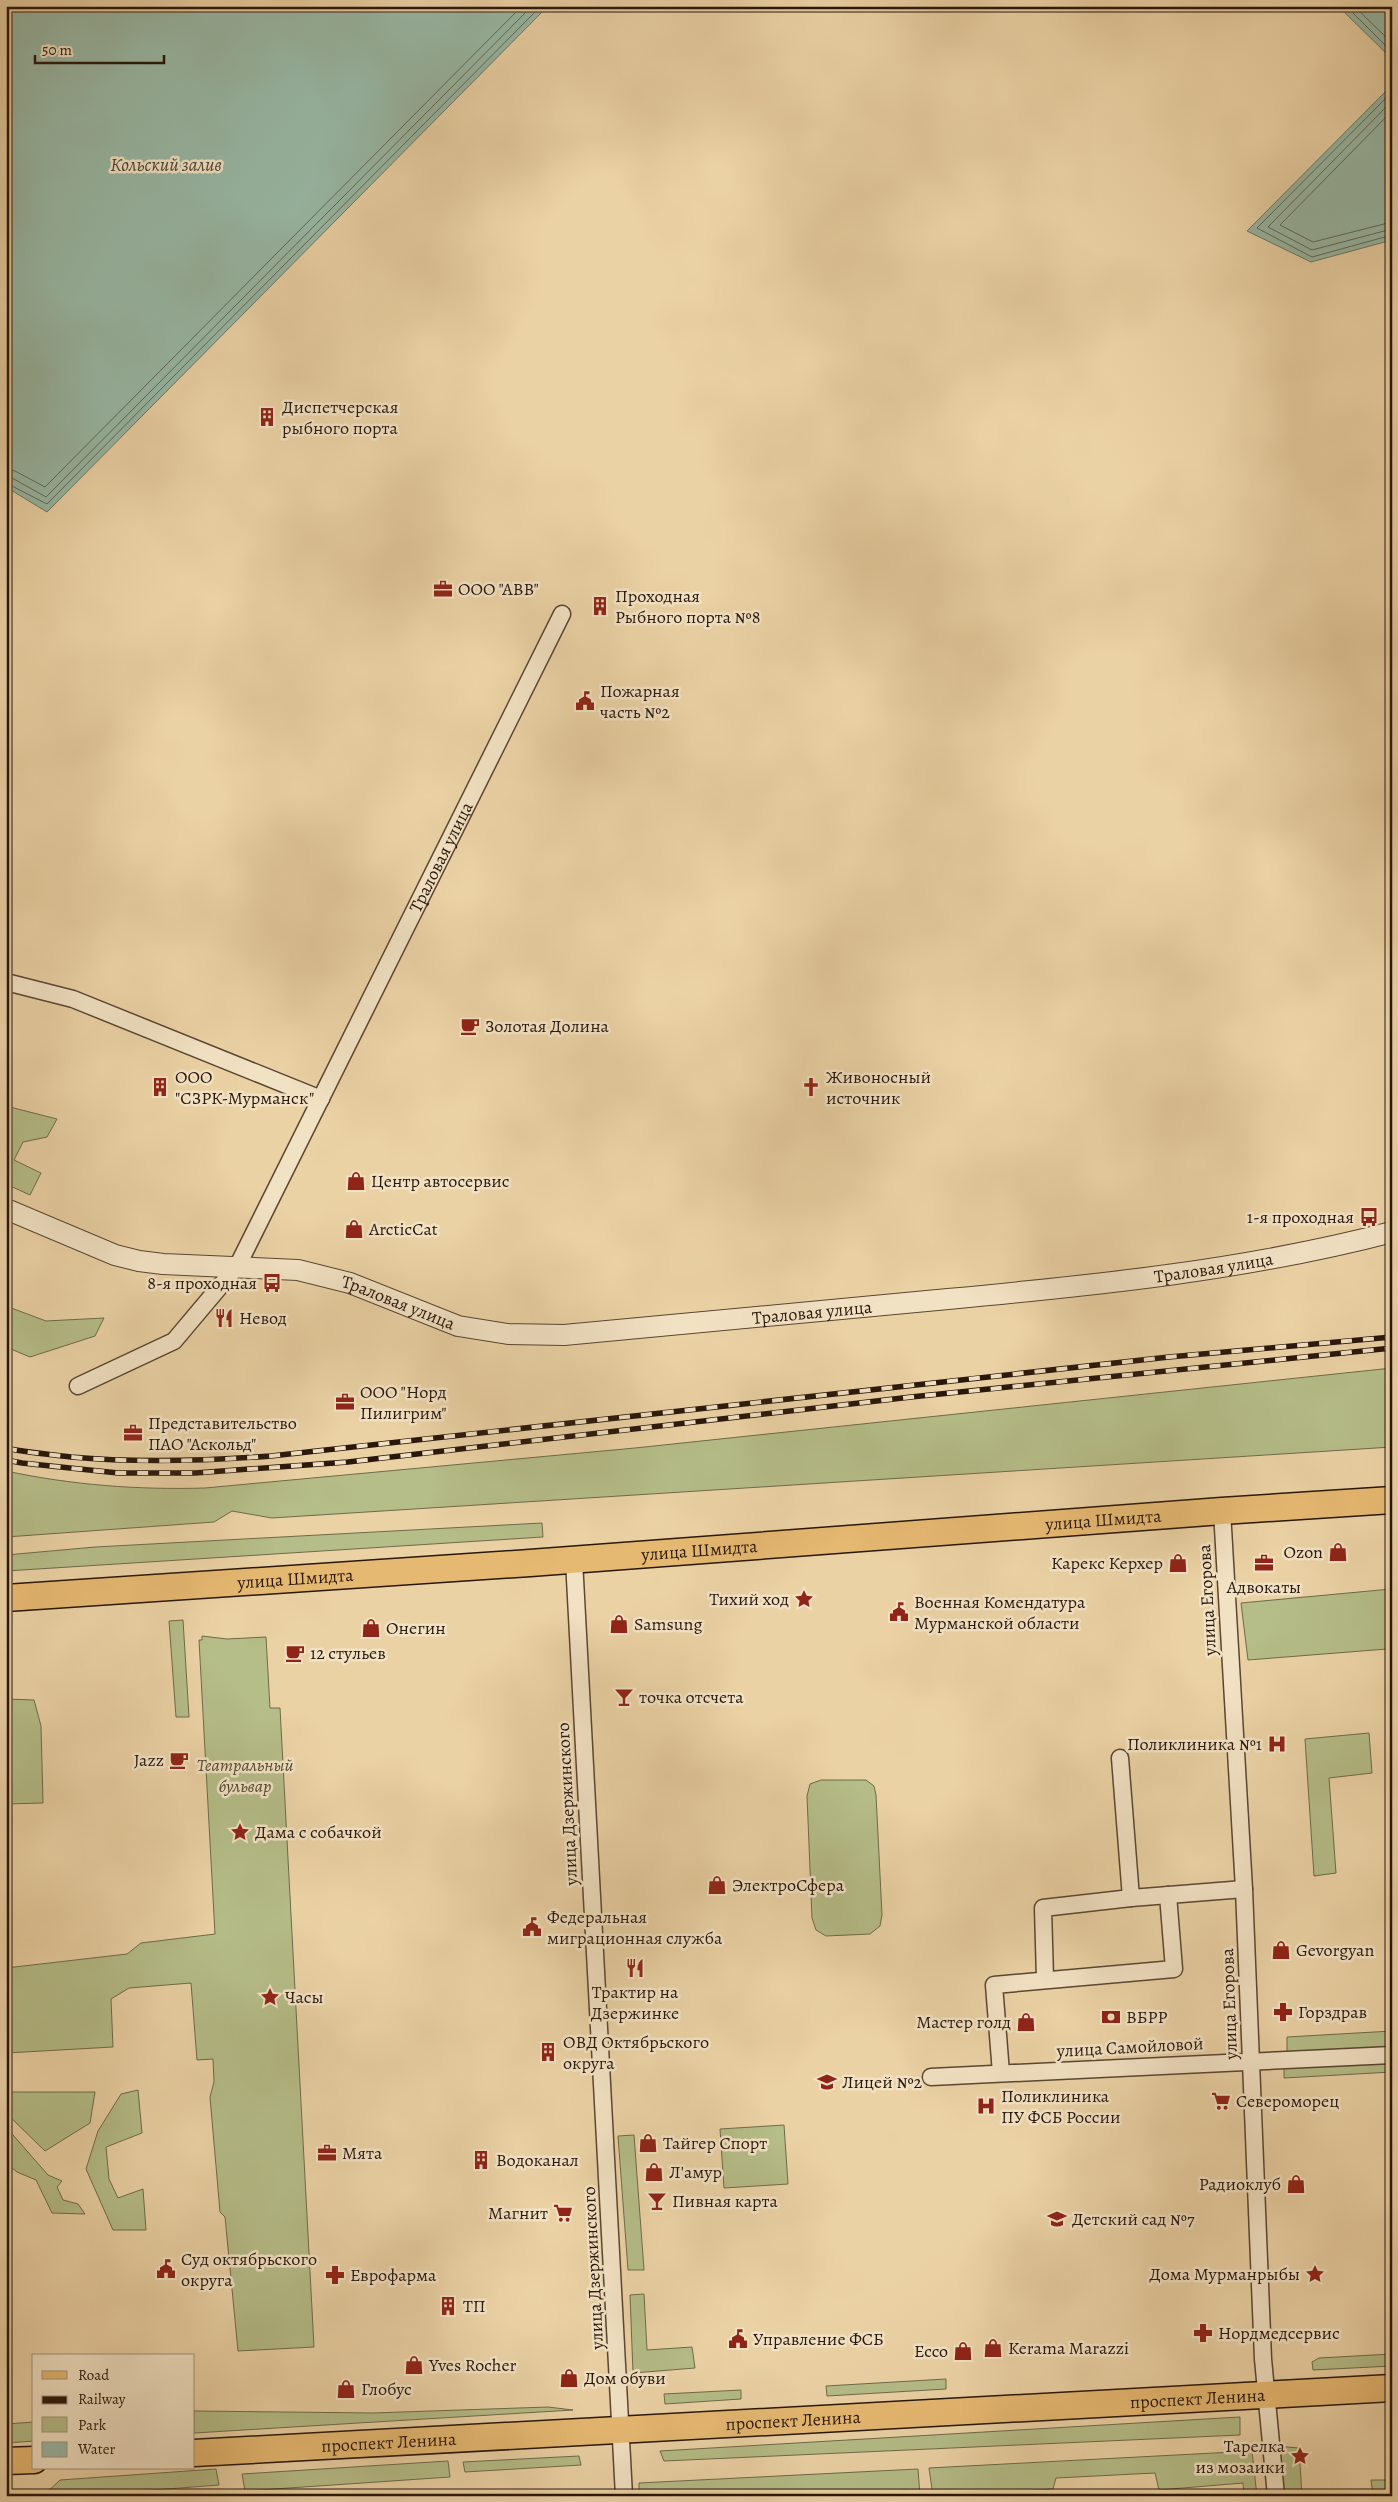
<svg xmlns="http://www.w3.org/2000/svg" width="1398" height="2502" font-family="Alegreya,serif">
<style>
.green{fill:#b5bd88;stroke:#6f6a4a}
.water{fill:#98b8a5;stroke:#6c7867}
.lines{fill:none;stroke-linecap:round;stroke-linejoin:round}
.shore{stroke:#606858;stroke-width:1}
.minor-casing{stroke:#5a4632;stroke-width:19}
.tertiary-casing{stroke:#5a4632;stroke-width:22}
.primary-casing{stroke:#29170b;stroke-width:29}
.minor{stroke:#f2e2c4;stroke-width:16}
.tertiary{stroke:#f2e2c4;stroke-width:20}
.primary{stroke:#e6b972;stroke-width:26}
.rail-casing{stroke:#29170b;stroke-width:5.5}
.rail{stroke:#f2e2c4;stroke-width:4;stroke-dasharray:11;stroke-linecap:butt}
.labels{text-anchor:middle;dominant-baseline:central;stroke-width:5;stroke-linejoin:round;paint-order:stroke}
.poi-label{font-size:18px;fill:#29170b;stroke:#f2e2c4;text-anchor:start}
.street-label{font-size:18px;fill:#29170b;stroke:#f2e2c4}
.park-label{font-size:18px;font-style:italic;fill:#534930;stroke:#f2e2c4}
.water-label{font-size:19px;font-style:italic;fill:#4a4739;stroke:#f2e2c4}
</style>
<rect width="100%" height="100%" fill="#ebd2a5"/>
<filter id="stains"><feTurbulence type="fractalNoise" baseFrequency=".004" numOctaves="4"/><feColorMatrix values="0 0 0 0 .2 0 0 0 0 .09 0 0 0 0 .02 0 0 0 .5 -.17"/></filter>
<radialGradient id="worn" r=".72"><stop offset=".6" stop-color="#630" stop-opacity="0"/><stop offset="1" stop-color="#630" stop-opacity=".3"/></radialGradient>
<g class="green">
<path d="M 6,1106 L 57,1119 L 47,1137 L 23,1142 L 14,1160 L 41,1173 L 30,1195 L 6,1184 Z"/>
<path d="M 6,1306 L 46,1321 L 104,1318 L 95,1336 L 30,1357 L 6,1347 Z"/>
<path d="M 1392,1368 L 1392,1447 L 272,1518 L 232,1511 L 214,1522 L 6,1537 L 6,1471 C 72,1485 138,1490 205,1488 L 635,1448 Z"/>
<path d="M 542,1523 L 543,1537 L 6,1571 L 6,1555 L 95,1547 Z"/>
<path d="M 1391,1589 L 1387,1649 L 1248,1660 L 1241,1603 Z"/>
<path d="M 183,1620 L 189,1717 L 176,1717 L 169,1621 Z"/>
<path d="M 202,1636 L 227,1639 L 266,1637 L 270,1708 L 280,1708 L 314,2347 L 238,2351 L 225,2217 L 220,2212 L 210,2097 L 214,2082 L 213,2059 L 197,2060 L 191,1983 L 129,1988 L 111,1999 L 113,2047 L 6,2053 L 6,1968 L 127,1954 L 141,1943 L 215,1934 L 199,1640 L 202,1640 Z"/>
<path d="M 6,1699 L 34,1700 L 41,1726 L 43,1803 L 6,1804 Z"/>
<path d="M 1369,1733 L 1372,1773 L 1329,1778 L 1336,1873 L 1314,1876 L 1305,1739 Z"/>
<path d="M 821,1780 L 866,1780 L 874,1786 L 876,1795 L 882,1915 L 880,1926 L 870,1934 L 826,1936 L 816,1930 L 812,1918 L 807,1796 L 810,1784 Z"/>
<path d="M 1392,2031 L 1392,2046 L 1287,2053 L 1287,2037 Z"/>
<path d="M 1392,2060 L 1392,2072 L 1284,2078 L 1284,2066 Z"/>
<path d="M 138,2090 L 142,2133 L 106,2147 L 109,2179 L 118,2198 L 143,2189 L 146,2230 L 113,2230 L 86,2169 L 98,2131 L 121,2094 Z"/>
<path d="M 10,2092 L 95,2092 L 90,2123 L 45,2151 L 6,2113 L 6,2096 Z"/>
<path d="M 784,2125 L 788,2184 L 724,2188 L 720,2129 Z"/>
<path d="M 6,2127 L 48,2175 L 62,2181 L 57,2187 L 63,2200 L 78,2204 L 85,2214 L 52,2213 L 36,2180 L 17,2172 L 6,2163 Z"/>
<path d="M 634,2135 L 644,2270 L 628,2270 L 618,2136 Z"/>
<path d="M 644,2294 L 647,2350 L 692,2347 L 695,2368 L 633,2373 L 630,2295 Z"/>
<path d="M 1392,2354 L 1392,2366 L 1313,2370 L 1312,2362 L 1319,2358 Z"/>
<path d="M 946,2379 L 946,2389 L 827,2396 L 826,2386 Z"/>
<path d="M 741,2390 L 741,2399 L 665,2404 L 664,2394 Z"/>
<path d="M 548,2407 L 573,2410 L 194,2433 L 194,2411 L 373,2413 Z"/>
<path d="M 1240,2417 L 1240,2435 L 664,2461 L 660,2451 Z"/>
<path d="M 34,2422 L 34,2441 L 6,2443 L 6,2424 Z"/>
<path d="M 1275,2446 L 1299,2448 L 1302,2496 L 1279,2496 Z"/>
<path d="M 1252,2451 L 1257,2496 L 1244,2496 L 1243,2483 L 1159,2490 L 1155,2473 L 1056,2478 L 1053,2489 L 933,2496 L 929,2468 Z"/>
<path d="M 579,2456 L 581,2465 L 465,2472 L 463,2462 Z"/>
<path d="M 448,2461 L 450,2477 L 245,2491 L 242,2474 Z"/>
<path d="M 216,2469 L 219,2485 L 76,2496 L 44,2495 L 60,2480 Z"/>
<path d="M 918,2469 L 920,2496 L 909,2496 L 908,2490 L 777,2496 L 639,2496 L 639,2483 Z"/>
<path d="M 1371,2480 L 1392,2480 L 1392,2496 L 1373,2496 Z"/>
</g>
<g class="water">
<path d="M 6,6 L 548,6 L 47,512 L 6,487 Z"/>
<path d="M 1338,6 L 1392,6 L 1392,59 Z"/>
<path d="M 1392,85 L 1392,240 L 1311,262 L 1247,231 Z"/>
</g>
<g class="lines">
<g class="shore">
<path d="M 1346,6 L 1392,52"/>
<path d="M 1354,6 L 1392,43"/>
<path d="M 1392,92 L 1257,228 L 1312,257 L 1392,235"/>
<path d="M 1392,101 L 1268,227 L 1312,250 L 1392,229"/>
<path d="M 1392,111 L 1280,225 L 1313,242 L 1392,222"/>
<path d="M 6,469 L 15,471 L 45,487 L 522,6"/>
<path d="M 6,477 L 12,478 L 46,497 L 532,6"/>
<path d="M 6,483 L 47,504 L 541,6"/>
</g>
<g class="minor-casing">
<g id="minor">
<path d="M 6,982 L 73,999 L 321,1099"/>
<path id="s1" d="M 78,1386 L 174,1341 L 238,1265 L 562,614"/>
<path d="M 1222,1511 L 1244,1889 L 1263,2359 L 1276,2496"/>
<path d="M 574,1560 L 624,2496"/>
<path d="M 1120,1758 L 1131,1898 L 1244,1889"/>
<path d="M 1045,1979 L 1043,1908 L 1131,1898"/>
<path d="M 1001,2073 L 994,1985 L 1174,1969 L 1168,1895"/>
<path d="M 931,2077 L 1392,2055"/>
</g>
</g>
<g class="tertiary-casing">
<g id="tertiary">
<path id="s2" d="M 6,1209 L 115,1255 L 139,1261 L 163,1264 L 298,1270 L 350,1283 L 458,1326 L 508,1334 L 564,1335 C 692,1324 820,1312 948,1299 C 1097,1285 1247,1270 1392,1232"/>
</g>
</g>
<g class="primary-casing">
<g id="primary">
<path id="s3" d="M 6,1598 L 530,1563 L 1222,1511 L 1392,1500"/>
<path id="s4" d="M 194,2453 L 1392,2388"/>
<path d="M 6,2461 L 34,2460"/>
</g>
</g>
<use href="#minor" class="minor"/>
<use href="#tertiary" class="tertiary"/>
<use href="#primary" class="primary"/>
<g class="rail-casing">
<g id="rail">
<path d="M 6,1448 C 28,1453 49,1454 71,1457 C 138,1463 204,1461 271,1456 L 1169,1357 L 1392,1337"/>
<path d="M 6,1460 L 22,1463 L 118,1473 L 195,1473 L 348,1462 L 911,1397 L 1392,1348"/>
</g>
</g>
<use href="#rail" class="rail"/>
</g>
<defs>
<g id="building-bare" transform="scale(1.5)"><path d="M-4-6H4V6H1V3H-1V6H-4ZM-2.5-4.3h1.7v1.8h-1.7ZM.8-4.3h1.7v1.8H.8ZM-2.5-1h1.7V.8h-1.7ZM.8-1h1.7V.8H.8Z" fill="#8f2418" stroke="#f2e2c4" stroke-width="2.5" paint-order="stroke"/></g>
<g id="office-bare" transform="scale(1.5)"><path d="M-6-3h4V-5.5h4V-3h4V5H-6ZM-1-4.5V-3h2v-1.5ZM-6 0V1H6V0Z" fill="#8f2418" stroke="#f2e2c4" stroke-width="2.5" paint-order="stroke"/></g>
<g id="civic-bare" transform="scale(1.5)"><path d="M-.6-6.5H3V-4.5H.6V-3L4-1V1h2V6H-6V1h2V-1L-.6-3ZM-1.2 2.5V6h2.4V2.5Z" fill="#8f2418" stroke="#f2e2c4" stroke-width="2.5" paint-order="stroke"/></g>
<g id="cafe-bare" transform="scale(1.5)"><path d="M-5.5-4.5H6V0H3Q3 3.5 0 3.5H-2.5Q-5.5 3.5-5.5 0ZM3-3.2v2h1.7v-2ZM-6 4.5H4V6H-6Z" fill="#8f2418" stroke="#f2e2c4" stroke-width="2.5" paint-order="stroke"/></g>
<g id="church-bare" transform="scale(1.5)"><path d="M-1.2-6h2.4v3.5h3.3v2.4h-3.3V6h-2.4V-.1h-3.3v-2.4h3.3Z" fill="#8f2418" stroke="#f2e2c4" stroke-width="2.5" paint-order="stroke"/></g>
<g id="shop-bare" transform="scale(1.5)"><path d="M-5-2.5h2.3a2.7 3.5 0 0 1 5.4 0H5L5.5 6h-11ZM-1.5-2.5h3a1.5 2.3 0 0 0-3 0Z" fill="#8f2418" stroke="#f2e2c4" stroke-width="2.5" paint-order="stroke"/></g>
<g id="bus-bare" transform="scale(1.5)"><path d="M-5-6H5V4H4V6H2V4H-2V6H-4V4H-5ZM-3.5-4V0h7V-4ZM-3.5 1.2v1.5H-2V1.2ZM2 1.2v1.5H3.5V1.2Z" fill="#8f2418" stroke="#f2e2c4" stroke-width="2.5" paint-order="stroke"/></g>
<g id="restaurant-bare" transform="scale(1.5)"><path d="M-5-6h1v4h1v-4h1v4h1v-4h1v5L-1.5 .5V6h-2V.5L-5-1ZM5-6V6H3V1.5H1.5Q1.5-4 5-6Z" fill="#8f2418" stroke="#f2e2c4" stroke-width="2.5" paint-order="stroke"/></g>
<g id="sight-bare" transform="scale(1.5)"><path d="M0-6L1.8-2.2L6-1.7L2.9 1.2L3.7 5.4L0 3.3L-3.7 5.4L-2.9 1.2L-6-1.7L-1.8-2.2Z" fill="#8f2418" stroke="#f2e2c4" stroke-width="2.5" paint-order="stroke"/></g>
<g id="bar-bare" transform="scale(1.5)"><path d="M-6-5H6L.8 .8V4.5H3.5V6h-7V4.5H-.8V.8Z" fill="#8f2418" stroke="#f2e2c4" stroke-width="2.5" paint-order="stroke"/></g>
<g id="hospital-bare" transform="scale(1.5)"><path d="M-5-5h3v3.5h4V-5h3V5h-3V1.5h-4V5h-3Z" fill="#8f2418" stroke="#f2e2c4" stroke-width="2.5" paint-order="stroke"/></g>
<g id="pharmacy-bare" transform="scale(1.5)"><path d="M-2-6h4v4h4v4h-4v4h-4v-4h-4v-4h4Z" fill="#8f2418" stroke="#f2e2c4" stroke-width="2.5" paint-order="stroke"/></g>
<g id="bank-bare" transform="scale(1.5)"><path d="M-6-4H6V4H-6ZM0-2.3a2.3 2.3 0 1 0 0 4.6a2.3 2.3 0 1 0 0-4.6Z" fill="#8f2418" stroke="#f2e2c4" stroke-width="2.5" paint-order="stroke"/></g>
<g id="school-bare" transform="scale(1.5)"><path d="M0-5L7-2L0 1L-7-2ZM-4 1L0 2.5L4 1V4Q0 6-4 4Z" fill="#8f2418" stroke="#f2e2c4" stroke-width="2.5" paint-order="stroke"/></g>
<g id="supermarket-bare" transform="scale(1.5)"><path d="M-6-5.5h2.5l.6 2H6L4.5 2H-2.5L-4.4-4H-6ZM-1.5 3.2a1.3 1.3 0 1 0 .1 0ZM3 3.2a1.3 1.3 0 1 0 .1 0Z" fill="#8f2418" stroke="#f2e2c4" stroke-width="2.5" paint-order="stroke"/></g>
</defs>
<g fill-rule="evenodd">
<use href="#building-bare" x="267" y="417"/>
<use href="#office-bare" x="443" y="589"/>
<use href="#building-bare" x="600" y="606"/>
<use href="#civic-bare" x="585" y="701"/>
<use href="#cafe-bare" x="470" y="1026"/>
<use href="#building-bare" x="160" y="1087"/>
<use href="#church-bare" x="811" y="1087"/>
<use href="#shop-bare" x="356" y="1181"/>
<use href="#bus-bare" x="1369" y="1217"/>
<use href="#shop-bare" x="354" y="1229"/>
<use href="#bus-bare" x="272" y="1283"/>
<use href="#restaurant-bare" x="224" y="1318"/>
<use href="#office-bare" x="345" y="1402"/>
<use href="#office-bare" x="133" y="1433"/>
<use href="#shop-bare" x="1338" y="1552"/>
<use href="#shop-bare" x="1178" y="1563"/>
<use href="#office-bare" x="1264" y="1563"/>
<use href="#sight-bare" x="804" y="1599"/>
<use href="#civic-bare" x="899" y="1612"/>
<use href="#shop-bare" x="619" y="1624"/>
<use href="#shop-bare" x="371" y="1628"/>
<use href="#cafe-bare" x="295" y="1653"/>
<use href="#bar-bare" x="624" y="1697"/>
<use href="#hospital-bare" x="1277" y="1744"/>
<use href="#cafe-bare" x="179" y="1760"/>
<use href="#sight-bare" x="240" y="1832"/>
<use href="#shop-bare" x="717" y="1885"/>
<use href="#civic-bare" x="532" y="1927"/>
<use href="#shop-bare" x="1281" y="1950"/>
<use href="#restaurant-bare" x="635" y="1968"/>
<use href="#sight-bare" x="270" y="1997"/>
<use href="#pharmacy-bare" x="1283" y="2012"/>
<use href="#bank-bare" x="1111" y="2017"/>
<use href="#shop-bare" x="1026" y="2022"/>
<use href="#building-bare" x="548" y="2052"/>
<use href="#school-bare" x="827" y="2082"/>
<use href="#supermarket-bare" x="1221" y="2101"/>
<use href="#hospital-bare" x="986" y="2106"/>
<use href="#shop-bare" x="648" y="2143"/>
<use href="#office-bare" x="327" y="2153"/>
<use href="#building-bare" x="481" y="2160"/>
<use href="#shop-bare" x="654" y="2172"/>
<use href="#shop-bare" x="1296" y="2184"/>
<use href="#bar-bare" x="657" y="2201"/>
<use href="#supermarket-bare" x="563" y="2213"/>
<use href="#school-bare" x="1057" y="2219"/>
<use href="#civic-bare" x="166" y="2269"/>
<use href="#sight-bare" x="1315" y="2274"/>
<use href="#pharmacy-bare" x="335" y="2275"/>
<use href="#building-bare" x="448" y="2306"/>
<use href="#pharmacy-bare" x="1203" y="2333"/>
<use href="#civic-bare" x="738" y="2339"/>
<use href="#shop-bare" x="993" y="2348"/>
<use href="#shop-bare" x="963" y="2351"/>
<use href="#shop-bare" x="414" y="2365"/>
<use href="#shop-bare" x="569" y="2378"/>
<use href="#shop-bare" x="346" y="2389"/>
<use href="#sight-bare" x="1300" y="2456"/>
</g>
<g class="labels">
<g class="poi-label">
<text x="282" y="407">Диспетчерская<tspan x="282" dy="21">рыбного порта</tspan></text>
<text x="458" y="589">ООО "АВВ"</text>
<text x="615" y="596">Проходная<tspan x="615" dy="21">Рыбного порта №8</tspan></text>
<text x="600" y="691">Пожарная<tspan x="600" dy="21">часть №2</tspan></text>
<text x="485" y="1026">Золотая Долина</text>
<text x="175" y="1077">ООО<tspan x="175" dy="21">"СЗРК-Мурманск"</tspan></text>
<text x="826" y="1077">Живоносный<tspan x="826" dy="21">источник</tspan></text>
<text x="371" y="1181">Центр автосервис</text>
<text x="1354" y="1217" text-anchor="end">1-я проходная</text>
<text x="369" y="1229">ArcticCat</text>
<text x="257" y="1283" text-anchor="end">8-я проходная</text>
<text x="239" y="1318">Невод</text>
<text x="360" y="1392">ООО "Норд<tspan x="360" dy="21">Пилигрим"</tspan></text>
<text x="148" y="1423">Представительство<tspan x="148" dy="21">ПАО "Аскольд"</tspan></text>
<text x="1323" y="1552" text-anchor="end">Ozon</text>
<text x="1163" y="1563" text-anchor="end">Карекс Керхер</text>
<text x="1264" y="1587" text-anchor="middle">Адвокаты</text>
<text x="789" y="1599" text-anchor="end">Тихий ход</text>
<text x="914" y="1602">Военная Комендатура<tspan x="914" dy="21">Мурманской области</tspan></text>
<text x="634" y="1624">Samsung</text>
<text x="386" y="1628">Онегин</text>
<text x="310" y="1653">12 стульев</text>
<text x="639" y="1697">точка отсчета</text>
<text x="1262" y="1744" text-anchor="end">Поликлиника №1</text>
<text x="164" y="1760" text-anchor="end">Jazz</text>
<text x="255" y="1832">Дама с собачкой</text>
<text x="732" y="1885">ЭлектроСфера</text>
<text x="547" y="1917">Федеральная<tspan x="547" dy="21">миграционная служба</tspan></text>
<text x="1296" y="1950">Gevorgyan</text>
<text x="635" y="1992" text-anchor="middle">Трактир на<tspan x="635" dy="21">Дзержинке</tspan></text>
<text x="285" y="1997">Часы</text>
<text x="1298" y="2012">Горздрав</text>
<text x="1126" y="2017">ВБРР</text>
<text x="1011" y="2022" text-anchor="end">Мастер голд</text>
<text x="563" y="2042">ОВД Октябрьского<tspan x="563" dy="21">округа</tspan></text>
<text x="842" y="2082">Лицей №2</text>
<text x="1001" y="2096">Поликлиника<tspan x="1001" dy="21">ПУ ФСБ России</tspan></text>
<text x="1236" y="2101">Североморец</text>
<text x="663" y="2143">Тайгер Спорт</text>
<text x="342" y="2153">Мята</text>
<text x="496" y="2160">Водоканал</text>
<text x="669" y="2172">Л'амур</text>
<text x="1281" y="2184" text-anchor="end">Радиоклуб</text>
<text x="672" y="2201">Пивная карта</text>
<text x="548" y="2213" text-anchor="end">Магнит</text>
<text x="1072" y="2219">Детский сад №7</text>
<text x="181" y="2259">Суд октябрьского<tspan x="181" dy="21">округа</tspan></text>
<text x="1300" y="2274" text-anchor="end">Дома Мурманрыбы</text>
<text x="350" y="2275">Еврофарма</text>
<text x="463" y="2306">ТП</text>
<text x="1218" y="2333">Нордмедсервис</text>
<text x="753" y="2339">Управление ФСБ</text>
<text x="1008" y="2348">Kerama Marazzi</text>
<text x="948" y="2351" text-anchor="end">Ecco</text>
<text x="429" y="2365">Yves Rocher</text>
<text x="584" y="2378">Дом обуви</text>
<text x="361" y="2389">Глобус</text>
<text x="1285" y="2446" text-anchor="end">Тарелка<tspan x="1285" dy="21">из мозаики</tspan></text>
</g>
<g class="street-label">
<text stroke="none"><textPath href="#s1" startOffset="661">Траловая улица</textPath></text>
<text stroke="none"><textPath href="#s2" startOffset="1232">Траловая улица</textPath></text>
<text stroke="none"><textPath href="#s2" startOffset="408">Траловая улица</textPath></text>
<text stroke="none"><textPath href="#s2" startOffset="828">Траловая улица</textPath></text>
<text stroke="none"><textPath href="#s3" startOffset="1100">улица Шмидта</textPath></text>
<text stroke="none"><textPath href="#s3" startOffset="695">улица Шмидта</textPath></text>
<text stroke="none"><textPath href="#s3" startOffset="290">улица Шмидта</textPath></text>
<text transform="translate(1207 1600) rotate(-93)">улица Егорова</text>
<text transform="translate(567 1804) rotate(-93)">улица Дзержинского</text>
<text transform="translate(1229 2004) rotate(-92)">улица Егорова</text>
<text transform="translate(1130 2047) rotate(-3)">улица Самойловой</text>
<text transform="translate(593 2268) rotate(-93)">улица Дзержинского</text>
<text stroke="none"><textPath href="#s4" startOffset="1005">проспект Ленина</textPath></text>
<text stroke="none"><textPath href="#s4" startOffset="600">проспект Ленина</textPath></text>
<text stroke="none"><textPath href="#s4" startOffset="195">проспект Ленина</textPath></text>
</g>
<g class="park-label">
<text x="245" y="1765">Театральный<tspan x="245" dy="21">бульвар</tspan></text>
</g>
<g class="water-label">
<text x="166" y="165">Кольский залив</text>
</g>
</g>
<rect width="1398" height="2502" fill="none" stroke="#ebd2a5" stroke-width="25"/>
<rect x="8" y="8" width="1383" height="2487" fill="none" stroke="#29170b" stroke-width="2.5"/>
<rect x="12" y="12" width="1373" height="2477" fill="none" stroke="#29170b"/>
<rect x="32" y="2354" width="162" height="115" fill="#f2e2c4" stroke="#a2917a"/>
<rect x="42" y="2371" width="25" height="8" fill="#e6b972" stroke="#a2917a"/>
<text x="78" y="2380" font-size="15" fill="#29170b">Road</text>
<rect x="42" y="2396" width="25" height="8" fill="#29170b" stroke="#a2917a"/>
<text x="78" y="2404" font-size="15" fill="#29170b">Railway</text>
<rect x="42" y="2417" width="25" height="15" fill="#b5bd88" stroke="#a2917a"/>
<text x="78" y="2430" font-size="15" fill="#29170b">Park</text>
<rect x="42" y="2442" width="25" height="15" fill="#98b8a5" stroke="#a2917a"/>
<text x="78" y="2454" font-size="15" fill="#29170b">Water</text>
<path d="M35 55v8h129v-8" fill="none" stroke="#29170b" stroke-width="2.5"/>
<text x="42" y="55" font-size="15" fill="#29170b" stroke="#f2e2c4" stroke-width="4" paint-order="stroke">50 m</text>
<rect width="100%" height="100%" filter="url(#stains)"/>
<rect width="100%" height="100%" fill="url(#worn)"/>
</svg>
